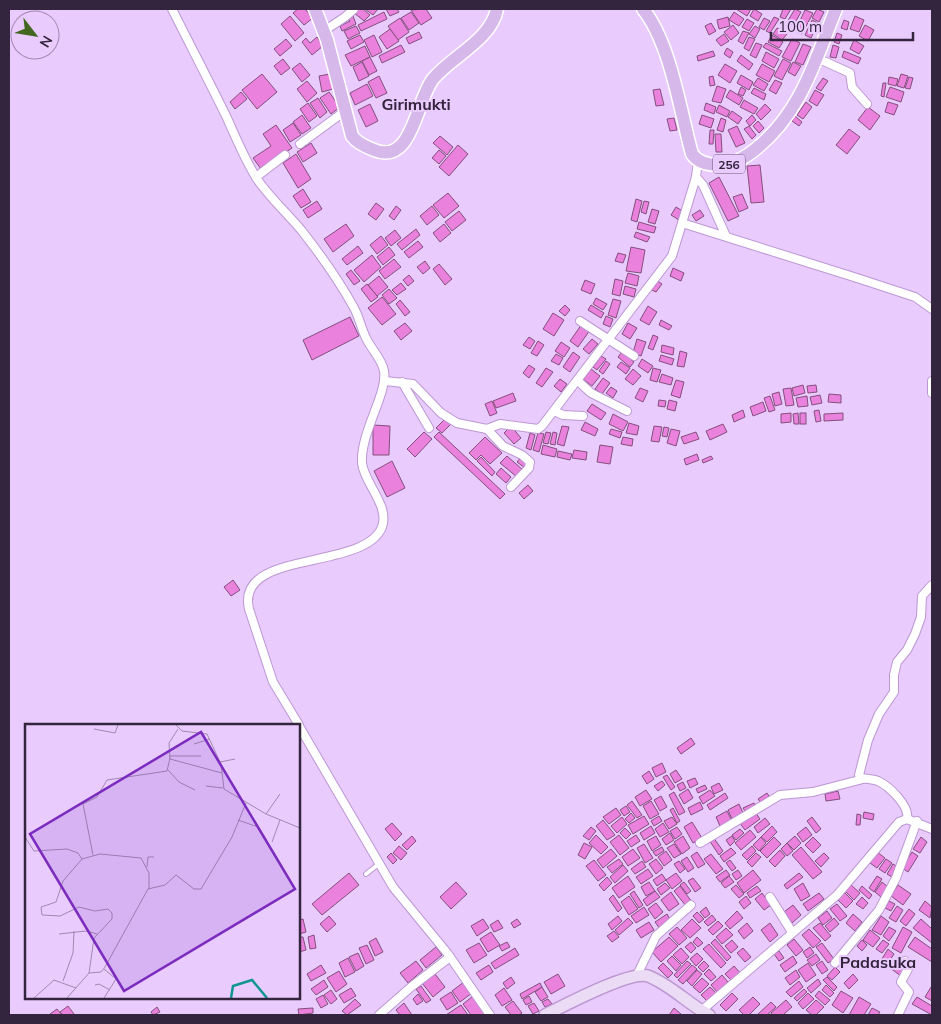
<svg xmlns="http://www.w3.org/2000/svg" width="941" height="1024" font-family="Mulish,sans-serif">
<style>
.building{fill:#e981dd;stroke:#844f7d}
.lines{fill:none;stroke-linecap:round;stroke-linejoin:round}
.lane-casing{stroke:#bc97d4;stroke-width:6}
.street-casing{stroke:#bc97d4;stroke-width:10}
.secondary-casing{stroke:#bc97d4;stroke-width:14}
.primary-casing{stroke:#fff;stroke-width:15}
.lane{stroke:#fff;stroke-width:4}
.street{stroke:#fff;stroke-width:8}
.secondary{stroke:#ebdbf4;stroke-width:11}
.primary{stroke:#d7b8ea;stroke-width:12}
.labels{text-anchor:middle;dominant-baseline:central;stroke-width:4;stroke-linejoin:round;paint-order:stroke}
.shield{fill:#e9cbfd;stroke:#6a5777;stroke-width:1}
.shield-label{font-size:12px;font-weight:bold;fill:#34253e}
.quarter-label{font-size:16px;font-weight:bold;fill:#34253e;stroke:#e9cbfd}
.inset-river{fill:none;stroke:#119591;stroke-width:2.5}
.inset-road{fill:none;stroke:#a189b1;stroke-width:1}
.view{fill:#7b2cbf;fill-opacity:0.15;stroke:#7b2cbf;stroke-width:2.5}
.inset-edge{fill:none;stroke:#34253e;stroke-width:2.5}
</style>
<rect width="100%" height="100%" fill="#e9cbfd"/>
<g class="building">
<path d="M 298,9 L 305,9 L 313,18 L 304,25 L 293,13 Z"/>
<path d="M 357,9 L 363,9 L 370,15 L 364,21 L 353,12 Z"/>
<path d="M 365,9 L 378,9 L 373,15 Z"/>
<path d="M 386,9 L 397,9 L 399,12 L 390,16 Z"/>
<path d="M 426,9 L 432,18 L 421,25 L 411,10 Z"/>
<path d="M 736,9 L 751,9 L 747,16 Z"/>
<path d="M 754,9 L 762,14 L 758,21 L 750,16 Z"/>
<path d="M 783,9 L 791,9 L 785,19 L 780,17 Z"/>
<path d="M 795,9 L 801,12 L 794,25 L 787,22 Z"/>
<path d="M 817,9 L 824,12 L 819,22 L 812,18 Z"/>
<path d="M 805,10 L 813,13 L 802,34 L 795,31 Z"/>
<path d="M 384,12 L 387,19 L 361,31 L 358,25 Z"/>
<path d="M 411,12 L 419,23 L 409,30 L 401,18 Z"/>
<path d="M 734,12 L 744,19 L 739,26 L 729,20 Z"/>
<path d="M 290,16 L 304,33 L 295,41 L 281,24 Z"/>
<path d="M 353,16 L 356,24 L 342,31 L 340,26 L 350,21 L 348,18 Z"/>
<path d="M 855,16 L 864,20 L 859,32 L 850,29 Z"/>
<path d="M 728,17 L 730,26 L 719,29 L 717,20 Z"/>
<path d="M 774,17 L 779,19 L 770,33 L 766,31 Z"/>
<path d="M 400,18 L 409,32 L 398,40 L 388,26 Z"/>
<path d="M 764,18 L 770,21 L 764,30 L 759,27 Z"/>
<path d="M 747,19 L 754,23 L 749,31 L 742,27 Z"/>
<path d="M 812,20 L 818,23 L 811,38 L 805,35 Z"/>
<path d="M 844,20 L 849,22 L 847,30 L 841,28 Z"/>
<path d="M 711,23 L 716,31 L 709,35 L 705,26 Z"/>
<path d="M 733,25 L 739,33 L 731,40 L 724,32 Z"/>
<path d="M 865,25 L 874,30 L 868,41 L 859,36 Z"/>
<path d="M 356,26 L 360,33 L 348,39 L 344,31 Z"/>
<path d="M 755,26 L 760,29 L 755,38 L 749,34 Z"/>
<path d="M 777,28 L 787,34 L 782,40 L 773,34 Z"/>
<path d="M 390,29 L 399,41 L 387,49 L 379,37 Z"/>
<path d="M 743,31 L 749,33 L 743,44 L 738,41 Z"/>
<path d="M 419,32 L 422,38 L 409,44 L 406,38 Z"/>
<path d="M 837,33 L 842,35 L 839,44 L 834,42 Z"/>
<path d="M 724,34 L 729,41 L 721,46 L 716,40 Z"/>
<path d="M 360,35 L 364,42 L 351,49 L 347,41 Z"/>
<path d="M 374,35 L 382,52 L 372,57 L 364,40 Z"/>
<path d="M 772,35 L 783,42 L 779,48 L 768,42 Z"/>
<path d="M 317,37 L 323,46 L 312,55 L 302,42 L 306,38 L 310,43 Z"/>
<path d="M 749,37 L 755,39 L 749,51 L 744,48 Z"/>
<path d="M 286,39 L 292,46 L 280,56 L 274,49 Z"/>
<path d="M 792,39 L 800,43 L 791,61 L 782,57 Z"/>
<path d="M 854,40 L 864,46 L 859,54 L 850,49 Z"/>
<path d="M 756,43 L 762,45 L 756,58 L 750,55 Z"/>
<path d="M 766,43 L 782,51 L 779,56 L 763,47 Z"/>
<path d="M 803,44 L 811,47 L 803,65 L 795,62 Z"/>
<path d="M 401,45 L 405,52 L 382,63 L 379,56 Z"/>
<path d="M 833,45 L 839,47 L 836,58 L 830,57 Z"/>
<path d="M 365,46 L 370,57 L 351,66 L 345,55 Z"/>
<path d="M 727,48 L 733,52 L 730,58 L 724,54 Z"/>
<path d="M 713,51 L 715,56 L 698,61 L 697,56 Z"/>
<path d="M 844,51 L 861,58 L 858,64 L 842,57 Z"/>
<path d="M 766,52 L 779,59 L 774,68 L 762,61 Z"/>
<path d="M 741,55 L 753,64 L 749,70 L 737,61 Z"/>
<path d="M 370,57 L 377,71 L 369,75 L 362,61 Z"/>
<path d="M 283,59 L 290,68 L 281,75 L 274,66 Z"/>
<path d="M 783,59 L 791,63 L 782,80 L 774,76 Z"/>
<path d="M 362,62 L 369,76 L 359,81 L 353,67 Z"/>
<path d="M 793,62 L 801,66 L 795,76 L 788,72 Z"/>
<path d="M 300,63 L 310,75 L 302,82 L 292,69 Z"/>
<path d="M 725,64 L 737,71 L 730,83 L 718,75 Z"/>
<path d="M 762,64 L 775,71 L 769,82 L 756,75 Z"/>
<path d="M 262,74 L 277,92 L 257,109 L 242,90 Z"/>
<path d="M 330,74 L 333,89 L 322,92 L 319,76 Z"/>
<path d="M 901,74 L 908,76 L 904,88 L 897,86 Z"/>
<path d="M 741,75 L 753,82 L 749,90 L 737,83 Z"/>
<path d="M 379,76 L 387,93 L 376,98 L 368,82 Z"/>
<path d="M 713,76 L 715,85 L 710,86 L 709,77 Z"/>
<path d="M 889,77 L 898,79 L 896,86 L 888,84 Z"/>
<path d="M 909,77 L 913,78 L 910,89 L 905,88 Z"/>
<path d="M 758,78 L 768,84 L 764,91 L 753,85 Z"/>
<path d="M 823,78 L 828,81 L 821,91 L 816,88 Z"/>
<path d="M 775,80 L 782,83 L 776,94 L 769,90 Z"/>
<path d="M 307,81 L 317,93 L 307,102 L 297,89 Z"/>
<path d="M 883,83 L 886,83 L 884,97 L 881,96 Z"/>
<path d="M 367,84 L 373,96 L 355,105 L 350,93 Z"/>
<path d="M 717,86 L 726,89 L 721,103 L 712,101 Z"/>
<path d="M 741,87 L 746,90 L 743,96 L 738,94 Z"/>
<path d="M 890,87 L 904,92 L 901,102 L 886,97 Z"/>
<path d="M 754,88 L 766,94 L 764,100 L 751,93 Z"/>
<path d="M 660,89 L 664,105 L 656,106 L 653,90 Z"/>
<path d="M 730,90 L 743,98 L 739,105 L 726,97 Z"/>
<path d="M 815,90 L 824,95 L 817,106 L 809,101 Z"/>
<path d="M 241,92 L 247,99 L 235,109 L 230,102 Z"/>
<path d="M 329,92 L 340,107 L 331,114 L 320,98 Z"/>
<path d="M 318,98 L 327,112 L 320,118 L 310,103 Z"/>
<path d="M 744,100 L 758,108 L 754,114 L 740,107 Z"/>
<path d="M 806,102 L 812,107 L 803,119 L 797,115 Z"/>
<path d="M 888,102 L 898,105 L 894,115 L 885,112 Z"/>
<path d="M 308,103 L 317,116 L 309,122 L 300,109 Z"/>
<path d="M 706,103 L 716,107 L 714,114 L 704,110 Z"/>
<path d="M 370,104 L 378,121 L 366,127 L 358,110 Z"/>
<path d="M 765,104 L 771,110 L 761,120 L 756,114 Z"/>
<path d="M 719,105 L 730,111 L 727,117 L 716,112 Z"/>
<path d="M 868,107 L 880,116 L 870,130 L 858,120 Z"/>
<path d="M 732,111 L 742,118 L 738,124 L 728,117 Z"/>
<path d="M 302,115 L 311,128 L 302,134 L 293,122 Z"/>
<path d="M 702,115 L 714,119 L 711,128 L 699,124 Z"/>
<path d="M 752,115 L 756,120 L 750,126 L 746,121 Z"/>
<path d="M 795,116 L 802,122 L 799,126 L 792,121 Z"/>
<path d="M 674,118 L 677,130 L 670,131 L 667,119 Z"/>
<path d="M 721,118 L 726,120 L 723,132 L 717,130 Z"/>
<path d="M 758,121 L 764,128 L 759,133 L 753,126 Z"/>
<path d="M 293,123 L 301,135 L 290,142 L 283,130 Z"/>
<path d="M 276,125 L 292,148 L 261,169 L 253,158 L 271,146 L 263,134 Z"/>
<path d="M 737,126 L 745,143 L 736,147 L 728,130 Z"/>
<path d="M 749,126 L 756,135 L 752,139 L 744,129 Z"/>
<path d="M 849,129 L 860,137 L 847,154 L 836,145 Z"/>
<path d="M 710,130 L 714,130 L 713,144 L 709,144 Z"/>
<path d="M 715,134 L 721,134 L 722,152 L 716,152 Z"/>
<path d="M 440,136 L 453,147 L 447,155 L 433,143 Z"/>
<path d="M 311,143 L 317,153 L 303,162 L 297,152 Z"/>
<path d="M 458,145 L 468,154 L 449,176 L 439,167 Z"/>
<path d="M 439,150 L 446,156 L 439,164 L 432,158 Z"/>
<path d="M 296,154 L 311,179 L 298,188 L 283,163 Z"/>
<path d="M 760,165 L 764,202 L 751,203 L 747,166 Z"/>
<path d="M 719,177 L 739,216 L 728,221 L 709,183 Z"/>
<path d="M 303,189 L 311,202 L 301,208 L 293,196 Z"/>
<path d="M 448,193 L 459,206 L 444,218 L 433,205 Z"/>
<path d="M 742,194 L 748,208 L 739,212 L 733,197 Z"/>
<path d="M 636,199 L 642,201 L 637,222 L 631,220 Z"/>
<path d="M 317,201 L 322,209 L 308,218 L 303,210 Z"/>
<path d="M 644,201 L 649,202 L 646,214 L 641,212 Z"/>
<path d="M 376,203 L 384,209 L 376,220 L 368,214 Z"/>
<path d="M 396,206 L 401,210 L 394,220 L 389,216 Z"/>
<path d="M 432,206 L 439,215 L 427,225 L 420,216 Z"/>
<path d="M 676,207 L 684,212 L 679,220 L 671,215 Z"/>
<path d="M 652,209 L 659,211 L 655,224 L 648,222 Z"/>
<path d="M 700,210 L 704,216 L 696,221 L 692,215 Z"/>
<path d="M 459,211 L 466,220 L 452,231 L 445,222 Z"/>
<path d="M 639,222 L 656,227 L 654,233 L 637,229 Z"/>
<path d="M 346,224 L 354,236 L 333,252 L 324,239 Z"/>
<path d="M 444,224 L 451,233 L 440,242 L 433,233 Z"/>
<path d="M 416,229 L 420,235 L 402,250 L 397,244 Z"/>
<path d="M 395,230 L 401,238 L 391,246 L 385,238 Z"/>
<path d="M 636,232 L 650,237 L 647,242 L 634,237 Z"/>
<path d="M 381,236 L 388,245 L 377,254 L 370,245 Z"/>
<path d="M 418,241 L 423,247 L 409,258 L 404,252 Z"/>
<path d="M 358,246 L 363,253 L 347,265 L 342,259 Z"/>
<path d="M 389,247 L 395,255 L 383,265 L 377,257 Z"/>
<path d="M 631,247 L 645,250 L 641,273 L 626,271 Z"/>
<path d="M 618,253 L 626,255 L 623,263 L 615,261 Z"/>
<path d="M 372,255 L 381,267 L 364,282 L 354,270 Z"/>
<path d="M 394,259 L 401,267 L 385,279 L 379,271 Z"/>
<path d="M 425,261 L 430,268 L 423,274 L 417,267 Z"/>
<path d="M 439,264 L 452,279 L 445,285 L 433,269 Z"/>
<path d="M 673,268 L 684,273 L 681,281 L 670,276 Z"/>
<path d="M 351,270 L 360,281 L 354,285 L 346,274 Z"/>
<path d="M 628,273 L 639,276 L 637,286 L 625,283 Z"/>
<path d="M 409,275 L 414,281 L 408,286 L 403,280 Z"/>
<path d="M 379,276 L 388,287 L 377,296 L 368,285 Z"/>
<path d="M 615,279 L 623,281 L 620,296 L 612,294 Z"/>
<path d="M 585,280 L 595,284 L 591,294 L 581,290 Z"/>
<path d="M 656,280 L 662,284 L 656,292 L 650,289 Z"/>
<path d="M 401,283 L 406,289 L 397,295 L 392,290 Z"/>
<path d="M 367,284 L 378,297 L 371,302 L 361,289 Z"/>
<path d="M 625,286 L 636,289 L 634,297 L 623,294 Z"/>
<path d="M 389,289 L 397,298 L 389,304 L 382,295 Z"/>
<path d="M 382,297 L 396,314 L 382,325 L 368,308 Z"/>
<path d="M 596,298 L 607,304 L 603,310 L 593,304 Z"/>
<path d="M 613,299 L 621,301 L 616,318 L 608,315 Z"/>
<path d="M 400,300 L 410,312 L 405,316 L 396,304 Z"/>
<path d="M 565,305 L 570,310 L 565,316 L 559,311 Z"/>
<path d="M 591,305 L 604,313 L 601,318 L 588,310 Z"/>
<path d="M 648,306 L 657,312 L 649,325 L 640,320 Z"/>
<path d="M 553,313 L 564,320 L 554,336 L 543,329 Z"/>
<path d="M 606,316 L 613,319 L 610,327 L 603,324 Z"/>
<path d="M 350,317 L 359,336 L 312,360 L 303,340 Z"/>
<path d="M 661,320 L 672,326 L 669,330 L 659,325 Z"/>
<path d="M 405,323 L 412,331 L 401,340 L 394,331 Z"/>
<path d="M 628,323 L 637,328 L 630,339 L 622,334 Z"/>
<path d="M 582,324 L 590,330 L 578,347 L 570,341 Z"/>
<path d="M 653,335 L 658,337 L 653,350 L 648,348 Z"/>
<path d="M 529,337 L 535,341 L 530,349 L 523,345 Z"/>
<path d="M 592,339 L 598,344 L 589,354 L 583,349 Z"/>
<path d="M 637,339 L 646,342 L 641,356 L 633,353 Z"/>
<path d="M 538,341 L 544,345 L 537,356 L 531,353 Z"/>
<path d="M 561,342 L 570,348 L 564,357 L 555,351 Z"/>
<path d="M 662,345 L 674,348 L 673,355 L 661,352 Z"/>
<path d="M 680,351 L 687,353 L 684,367 L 677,366 Z"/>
<path d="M 573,352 L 580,357 L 570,372 L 563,367 Z"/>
<path d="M 622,352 L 634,362 L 630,367 L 618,357 Z"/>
<path d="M 556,354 L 563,358 L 559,365 L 551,361 Z"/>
<path d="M 661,355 L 674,359 L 672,365 L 659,361 Z"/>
<path d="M 601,356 L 606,359 L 597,370 L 593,367 Z"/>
<path d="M 642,359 L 653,366 L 648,373 L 638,366 Z"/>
<path d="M 606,361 L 610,364 L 603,374 L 599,371 Z"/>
<path d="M 621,362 L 630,368 L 626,374 L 617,367 Z"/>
<path d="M 529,365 L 535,369 L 529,378 L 523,373 Z"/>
<path d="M 546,368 L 553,372 L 542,387 L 536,383 Z"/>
<path d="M 653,368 L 661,370 L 657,382 L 650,380 Z"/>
<path d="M 591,369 L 600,376 L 592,386 L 583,379 Z"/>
<path d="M 633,369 L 641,376 L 633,385 L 625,379 Z"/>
<path d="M 662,374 L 673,378 L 671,385 L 659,382 Z"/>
<path d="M 603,378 L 610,383 L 602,394 L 595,389 Z"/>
<path d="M 560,379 L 567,384 L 561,392 L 554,386 Z"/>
<path d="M 676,380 L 684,382 L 680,398 L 671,395 Z"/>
<path d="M 803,385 L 805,393 L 794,396 L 792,388 Z"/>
<path d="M 816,385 L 817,392 L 808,393 L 807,386 Z"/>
<path d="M 611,387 L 617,391 L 613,398 L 606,393 Z"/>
<path d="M 640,388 L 648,391 L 643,402 L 635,398 Z"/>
<path d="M 791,388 L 794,405 L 786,406 L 783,389 Z"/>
<path d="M 779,392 L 782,404 L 775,406 L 772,394 Z"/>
<path d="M 513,393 L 516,401 L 496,408 L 493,401 Z"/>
<path d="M 829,394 L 841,395 L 841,403 L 828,402 Z"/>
<path d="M 820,395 L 822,403 L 812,405 L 810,397 Z"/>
<path d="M 770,396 L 775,410 L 769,412 L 764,398 Z"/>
<path d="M 807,396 L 808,406 L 798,407 L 796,398 Z"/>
<path d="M 659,400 L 666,401 L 665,407 L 658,406 Z"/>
<path d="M 669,400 L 677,402 L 675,411 L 667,409 Z"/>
<path d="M 492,401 L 497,413 L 490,416 L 485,404 Z"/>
<path d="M 763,402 L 766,411 L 753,416 L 750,407 Z"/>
<path d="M 592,404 L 606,413 L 601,420 L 587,411 Z"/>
<path d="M 743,410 L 745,417 L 734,422 L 732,415 Z"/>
<path d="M 819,410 L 821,421 L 816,422 L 814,411 Z"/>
<path d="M 791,413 L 791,422 L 781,423 L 781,414 Z"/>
<path d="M 798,413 L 799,424 L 794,424 L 793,414 Z"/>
<rect x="800" y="413" width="6" height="11"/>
<path d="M 843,413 L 843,420 L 824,421 L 824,414 Z"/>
<path d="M 613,414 L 628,422 L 623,431 L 609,424 Z"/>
<path d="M 445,419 L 451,424 L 442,433 L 436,428 Z"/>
<path d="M 585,422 L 598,429 L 595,436 L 581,430 Z"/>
<path d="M 629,423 L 639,426 L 637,435 L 626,433 Z"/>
<path d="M 723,424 L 727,432 L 710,440 L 706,431 Z"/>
<path d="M 373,425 L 390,426 L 389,455 L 373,455 Z"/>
<path d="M 511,426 L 521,438 L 514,444 L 504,433 Z"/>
<path d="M 562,426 L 569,427 L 564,446 L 557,444 Z"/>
<path d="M 654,426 L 662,427 L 659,442 L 651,441 Z"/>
<path d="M 664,427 L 669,428 L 667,437 L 662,436 Z"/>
<path d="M 611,429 L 622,432 L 620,438 L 609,434 Z"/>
<path d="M 671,429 L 680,431 L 676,446 L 667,443 Z"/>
<path d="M 424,432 L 432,439 L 415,457 L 407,449 Z"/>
<path d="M 439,432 L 505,494 L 500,499 L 434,437 Z"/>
<path d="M 546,432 L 551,433 L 548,444 L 543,443 Z"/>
<path d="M 553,432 L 557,433 L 555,445 L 550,444 Z"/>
<path d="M 696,432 L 699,439 L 684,444 L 681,437 Z"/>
<path d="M 530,433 L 535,435 L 531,450 L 526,448 Z"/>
<path d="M 538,433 L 544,434 L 539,452 L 533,450 Z"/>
<path d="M 485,437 L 502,453 L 490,464 L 481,455 L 476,460 L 469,453 Z"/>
<path d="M 623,437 L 633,439 L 632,446 L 621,444 Z"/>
<path d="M 543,445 L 557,449 L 555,457 L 541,454 Z"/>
<path d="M 600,445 L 613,447 L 610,464 L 597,462 Z"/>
<path d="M 574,450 L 587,452 L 586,460 L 572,458 Z"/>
<path d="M 558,451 L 572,454 L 570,460 L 557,457 Z"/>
<path d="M 697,454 L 699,460 L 686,465 L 684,459 Z"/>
<path d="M 507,456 L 523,470 L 517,477 L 500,463 Z"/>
<path d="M 711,456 L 713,459 L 703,463 L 702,460 Z"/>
<path d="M 481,457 L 495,472 L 492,476 L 477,461 Z"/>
<path d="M 521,457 L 529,463 L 525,468 L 517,462 Z"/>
<path d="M 392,461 L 405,488 L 387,497 L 374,471 Z"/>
<path d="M 501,468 L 511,477 L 506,483 L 496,474 Z"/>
<path d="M 528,485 L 533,491 L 524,499 L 519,493 Z"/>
<path d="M 233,580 L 240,590 L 231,596 L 224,587 Z"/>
<path d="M 691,738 L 695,744 L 681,754 L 677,748 Z"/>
<path d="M 662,763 L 666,772 L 656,777 L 652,768 Z"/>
<path d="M 676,770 L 682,779 L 675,783 L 670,774 Z"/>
<path d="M 649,771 L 654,779 L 647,784 L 642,776 Z"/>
<path d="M 667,775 L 675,787 L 671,790 L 663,777 Z"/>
<path d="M 695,778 L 698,784 L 690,788 L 687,781 Z"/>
<path d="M 662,781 L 665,785 L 658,791 L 654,786 Z"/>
<path d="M 683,782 L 686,788 L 680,791 L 677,785 Z"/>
<path d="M 719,783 L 723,790 L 714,794 L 711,787 Z"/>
<path d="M 705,785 L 707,789 L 698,793 L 696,789 Z"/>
<path d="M 688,789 L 693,798 L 684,804 L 679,795 Z"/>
<path d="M 646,790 L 652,799 L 640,806 L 635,797 Z"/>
<path d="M 710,790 L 715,796 L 703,804 L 699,797 Z"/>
<path d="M 838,791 L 840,799 L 826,801 L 825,794 Z"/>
<path d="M 674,792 L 685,812 L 679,815 L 669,795 Z"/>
<path d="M 725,793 L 728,798 L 710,810 L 707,805 Z"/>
<path d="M 767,793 L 770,798 L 761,803 L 758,799 Z"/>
<path d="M 661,796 L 667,807 L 660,811 L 654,800 Z"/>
<path d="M 632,801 L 642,815 L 637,818 L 627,805 Z"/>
<path d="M 651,801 L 659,814 L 650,819 L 643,806 Z"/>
<path d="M 700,802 L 703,809 L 691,815 L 688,808 Z"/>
<path d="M 754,803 L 756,808 L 746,813 L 743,808 Z"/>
<path d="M 739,804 L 743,813 L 732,819 L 728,810 Z"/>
<path d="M 626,806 L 630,812 L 624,816 L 620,810 Z"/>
<path d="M 616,808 L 621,815 L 609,824 L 603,817 Z"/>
<path d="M 673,808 L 680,821 L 677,823 L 670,810 Z"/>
<path d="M 727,811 L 732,821 L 720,826 L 716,817 Z"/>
<path d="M 755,812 L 760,819 L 745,830 L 739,822 Z"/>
<path d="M 864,812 L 874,814 L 873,820 L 863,818 Z"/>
<path d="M 631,813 L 635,818 L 629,823 L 625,819 Z"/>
<path d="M 857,814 L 861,815 L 860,825 L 856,825 Z"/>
<path d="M 644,816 L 649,824 L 633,834 L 628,825 Z"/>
<path d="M 659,816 L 662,821 L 654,826 L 651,821 Z"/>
<path d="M 622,817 L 627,824 L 617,833 L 611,826 Z"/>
<path d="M 672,817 L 677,824 L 669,829 L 664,821 Z"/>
<path d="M 812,817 L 821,829 L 816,833 L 807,821 Z"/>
<path d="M 765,818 L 770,824 L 758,833 L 754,827 Z"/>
<path d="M 603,820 L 615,835 L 607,840 L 596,826 Z"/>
<path d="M 692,822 L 702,838 L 693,843 L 684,827 Z"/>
<path d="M 392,823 L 402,834 L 395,841 L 385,829 Z"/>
<path d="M 663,823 L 669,832 L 660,837 L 655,829 Z"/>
<path d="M 651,826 L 655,833 L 644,840 L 640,833 Z"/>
<path d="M 772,826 L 777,832 L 767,842 L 761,837 Z"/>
<path d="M 591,827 L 596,831 L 589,840 L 583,836 Z"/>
<path d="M 677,827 L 682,834 L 675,839 L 670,831 Z"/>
<path d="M 806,827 L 812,835 L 803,842 L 797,834 Z"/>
<path d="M 625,828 L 631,834 L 626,839 L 620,833 Z"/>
<path d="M 740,829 L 744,833 L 736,840 L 732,835 Z"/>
<path d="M 750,830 L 756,837 L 741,850 L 735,843 Z"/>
<path d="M 670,833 L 674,840 L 666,845 L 662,839 Z"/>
<path d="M 596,835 L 608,847 L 601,854 L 589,843 Z"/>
<path d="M 619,835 L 629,848 L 620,855 L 610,842 Z"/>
<path d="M 636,835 L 640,841 L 631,847 L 627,841 Z"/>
<path d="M 412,836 L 416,841 L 407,850 L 402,845 Z"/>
<path d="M 656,836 L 661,845 L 652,851 L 647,841 Z"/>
<path d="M 683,836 L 690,848 L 682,854 L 674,842 Z"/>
<path d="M 732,836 L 735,841 L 730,846 L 726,840 Z"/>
<path d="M 795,836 L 801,843 L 794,850 L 787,843 Z"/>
<path d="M 713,837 L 723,851 L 719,855 L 709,840 Z"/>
<path d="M 761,837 L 766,843 L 759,851 L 753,845 Z"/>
<path d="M 774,837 L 781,844 L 767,858 L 760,851 Z"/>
<path d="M 813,837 L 821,845 L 813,853 L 805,845 Z"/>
<path d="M 921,837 L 927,842 L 920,853 L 913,849 Z"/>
<path d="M 584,843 L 592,847 L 585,859 L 578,855 Z"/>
<path d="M 787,843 L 793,851 L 787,856 L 781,849 Z"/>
<path d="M 644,844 L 653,858 L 645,863 L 637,848 Z"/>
<path d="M 674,844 L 681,854 L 674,858 L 667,848 Z"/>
<path d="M 399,846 L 407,853 L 401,860 L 393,853 Z"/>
<path d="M 752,846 L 756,851 L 747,860 L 742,855 Z"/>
<path d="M 662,847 L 664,851 L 656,856 L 653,852 Z"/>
<path d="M 801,847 L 822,872 L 813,879 L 792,855 Z"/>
<path d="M 731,848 L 736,853 L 724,862 L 720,856 Z"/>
<path d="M 611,849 L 617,856 L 603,868 L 597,860 Z"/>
<path d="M 633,849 L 640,858 L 628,866 L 622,857 Z"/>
<path d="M 780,850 L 785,856 L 775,867 L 769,861 Z"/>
<path d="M 666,851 L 672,860 L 664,866 L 658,857 Z"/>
<path d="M 697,852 L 705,864 L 698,868 L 691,856 Z"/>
<path d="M 877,852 L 885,858 L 877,868 L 870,863 Z"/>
<path d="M 912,852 L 918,856 L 908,872 L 902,868 Z"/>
<path d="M 391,853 L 397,860 L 393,864 L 387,857 Z"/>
<path d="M 756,853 L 761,857 L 752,867 L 747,862 Z"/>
<path d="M 824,853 L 829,858 L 821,867 L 815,861 Z"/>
<path d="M 711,854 L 723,869 L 716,874 L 704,859 Z"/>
<path d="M 687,857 L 694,868 L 688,872 L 681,861 Z"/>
<path d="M 619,859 L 623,864 L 612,873 L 607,867 Z"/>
<path d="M 656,859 L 663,868 L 656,874 L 649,864 Z"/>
<path d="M 886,859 L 892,863 L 885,873 L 879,869 Z"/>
<path d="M 594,860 L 606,875 L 598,881 L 586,866 Z"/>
<path d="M 730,860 L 736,868 L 732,871 L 726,863 Z"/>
<path d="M 642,861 L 646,867 L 635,874 L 631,869 Z"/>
<path d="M 679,861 L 685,869 L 680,873 L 674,864 Z"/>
<path d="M 893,864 L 898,867 L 892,877 L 887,874 Z"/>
<path d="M 623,865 L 628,871 L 615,883 L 610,877 Z"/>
<path d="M 648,869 L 653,876 L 641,884 L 636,877 Z"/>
<path d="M 726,870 L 730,875 L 720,882 L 716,877 Z"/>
<path d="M 738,870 L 742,876 L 736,880 L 732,874 Z"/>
<path d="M 753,870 L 761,880 L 744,893 L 737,883 Z"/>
<path d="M 349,873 L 359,885 L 322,915 L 312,904 Z"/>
<path d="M 676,873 L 682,881 L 672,889 L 666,880 Z"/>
<path d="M 799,873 L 803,877 L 787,889 L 784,885 Z"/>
<path d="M 662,874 L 666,880 L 657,886 L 653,880 Z"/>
<path d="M 628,876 L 635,887 L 619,898 L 612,888 Z"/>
<path d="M 729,876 L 734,882 L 725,888 L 721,883 Z"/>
<path d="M 877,876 L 882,879 L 874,892 L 869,888 Z"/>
<path d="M 607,877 L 612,883 L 604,891 L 599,885 Z"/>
<path d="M 693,878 L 701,888 L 695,892 L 688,881 Z"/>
<path d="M 456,882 L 467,894 L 451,909 L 440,897 Z"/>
<path d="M 649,882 L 655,891 L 646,896 L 641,887 Z"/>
<path d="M 684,882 L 691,891 L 687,894 L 680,885 Z"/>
<path d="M 882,882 L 888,887 L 881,897 L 875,892 Z"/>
<path d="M 665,883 L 670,888 L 661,895 L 657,889 Z"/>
<path d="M 803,883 L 810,896 L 801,901 L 794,889 Z"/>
<path d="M 736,885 L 744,894 L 739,898 L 731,889 Z"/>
<path d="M 851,885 L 860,893 L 854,900 L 845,891 Z"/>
<path d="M 898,885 L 911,894 L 903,905 L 891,896 Z"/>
<path d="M 680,886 L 692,902 L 686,906 L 674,891 Z"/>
<path d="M 757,886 L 761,891 L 750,898 L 747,893 Z"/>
<path d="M 862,886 L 872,895 L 869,899 L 859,890 Z"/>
<path d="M 634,891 L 643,905 L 639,908 L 630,894 Z"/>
<path d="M 655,891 L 660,897 L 647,906 L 643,900 Z"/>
<path d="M 671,892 L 679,904 L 669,911 L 661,900 Z"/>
<path d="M 762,893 L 771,905 L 764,910 L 755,899 Z"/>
<path d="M 819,893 L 824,899 L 808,911 L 803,904 Z"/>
<path d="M 845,893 L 853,901 L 846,908 L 838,900 Z"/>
<path d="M 613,895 L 622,908 L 618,912 L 609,899 Z"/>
<path d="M 629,896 L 638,909 L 629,915 L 621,902 Z"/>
<path d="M 746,896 L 751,903 L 744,909 L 739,902 Z"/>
<path d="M 862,897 L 868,903 L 863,909 L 856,904 Z"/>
<path d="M 889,901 L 895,904 L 891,911 L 885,908 Z"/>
<path d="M 925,901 L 932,907 L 930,918 L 919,910 Z"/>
<path d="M 656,903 L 663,912 L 655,919 L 648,909 Z"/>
<path d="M 837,904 L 847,916 L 840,921 L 830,909 Z"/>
<path d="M 793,905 L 801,915 L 792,923 L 784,912 Z"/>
<path d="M 897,906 L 903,910 L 896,922 L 889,918 Z"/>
<path d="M 644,907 L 649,915 L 636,923 L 631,916 Z"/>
<path d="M 706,907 L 710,914 L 705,918 L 700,912 Z"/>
<path d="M 909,909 L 915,914 L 906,926 L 900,921 Z"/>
<path d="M 737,911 L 743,918 L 730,929 L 725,923 Z"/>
<path d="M 827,911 L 832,918 L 823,925 L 818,918 Z"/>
<path d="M 697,912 L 704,919 L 699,923 L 693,916 Z"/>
<path d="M 667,914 L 671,921 L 660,929 L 655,922 Z"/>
<path d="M 853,914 L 862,922 L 855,931 L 846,923 Z"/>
<path d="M 712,915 L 716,920 L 708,926 L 704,922 Z"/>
<path d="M 329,916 L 336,924 L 327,932 L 320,924 Z"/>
<path d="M 618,916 L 622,921 L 612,930 L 608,924 Z"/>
<path d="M 881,916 L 889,922 L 881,935 L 872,930 Z"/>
<path d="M 628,918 L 633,923 L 619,935 L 615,930 Z"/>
<path d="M 834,918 L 839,924 L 830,932 L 825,926 Z"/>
<path d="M 303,919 L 306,932 L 299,934 L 299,920 Z"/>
<path d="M 483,919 L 489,928 L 477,936 L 471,926 Z"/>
<path d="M 517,919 L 521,924 L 514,928 L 511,923 Z"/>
<path d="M 692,919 L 701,928 L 690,938 L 681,930 Z"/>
<path d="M 921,919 L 932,929 L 932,943 L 913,928 Z"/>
<path d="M 498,920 L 503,928 L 494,932 L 490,925 Z"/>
<path d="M 718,921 L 723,926 L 713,935 L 708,930 Z"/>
<path d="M 649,922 L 654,930 L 641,938 L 636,930 Z"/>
<path d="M 747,923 L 753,931 L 744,939 L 738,931 Z"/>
<path d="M 770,923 L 778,935 L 770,942 L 761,930 Z"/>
<path d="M 820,923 L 831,936 L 825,941 L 813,928 Z"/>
<path d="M 677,927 L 687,938 L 679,945 L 669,934 Z"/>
<path d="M 889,927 L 896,931 L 889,941 L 883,936 Z"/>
<path d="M 903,927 L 912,932 L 901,953 L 892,948 Z"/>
<path d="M 726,928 L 733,935 L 722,944 L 716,937 Z"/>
<path d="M 809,929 L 821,941 L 813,948 L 802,935 Z"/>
<path d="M 870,930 L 880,938 L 873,947 L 863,940 Z"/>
<path d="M 614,931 L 619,937 L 612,942 L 607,936 Z"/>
<path d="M 491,932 L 500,945 L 488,952 L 480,939 Z"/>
<path d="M 314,935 L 316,948 L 310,949 L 308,937 Z"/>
<path d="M 299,937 L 303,937 L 306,950 L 299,952 Z"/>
<path d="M 669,937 L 678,946 L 661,962 L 652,952 Z"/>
<path d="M 697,937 L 703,943 L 698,947 L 693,942 Z"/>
<path d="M 915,937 L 932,949 L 932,962 L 908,947 Z"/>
<path d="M 376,938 L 383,952 L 375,956 L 369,942 Z"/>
<path d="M 715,939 L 731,957 L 727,961 L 711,943 Z"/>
<path d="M 794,939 L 803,950 L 796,956 L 787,945 Z"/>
<path d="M 732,940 L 738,947 L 731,953 L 725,946 Z"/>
<path d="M 862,940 L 867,945 L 862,951 L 857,946 Z"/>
<path d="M 883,940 L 889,944 L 882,953 L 876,949 Z"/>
<path d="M 507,942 L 510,947 L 502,951 L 499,946 Z"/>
<path d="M 691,942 L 696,948 L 691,953 L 685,947 Z"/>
<path d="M 479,943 L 487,955 L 474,963 L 466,950 Z"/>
<path d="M 822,943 L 834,959 L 828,963 L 816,947 Z"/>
<path d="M 709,944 L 726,963 L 721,968 L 703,949 Z"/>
<path d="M 367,945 L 374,960 L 366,964 L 359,948 Z"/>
<path d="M 436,947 L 442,955 L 426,968 L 420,960 Z"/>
<path d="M 810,947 L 814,953 L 807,958 L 803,952 Z"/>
<path d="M 515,948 L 519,955 L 495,969 L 491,963 Z"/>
<path d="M 681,948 L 689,957 L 682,964 L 673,955 Z"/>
<path d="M 743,948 L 751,957 L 745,962 L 737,953 Z"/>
<path d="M 888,949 L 894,954 L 886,966 L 880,962 Z"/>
<path d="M 779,951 L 784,958 L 779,961 L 774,954 Z"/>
<path d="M 358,953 L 364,966 L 356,971 L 349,957 Z"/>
<path d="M 697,953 L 703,959 L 696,966 L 690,959 Z"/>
<path d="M 816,954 L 820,960 L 812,966 L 807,960 Z"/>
<path d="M 672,956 L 681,965 L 676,971 L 667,961 Z"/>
<path d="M 793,956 L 797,963 L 785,972 L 780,965 Z"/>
<path d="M 348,958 L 355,972 L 345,977 L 339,963 Z"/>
<path d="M 416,961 L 423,970 L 408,983 L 400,973 Z"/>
<path d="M 687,961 L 691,964 L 677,978 L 674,975 Z"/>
<path d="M 704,961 L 709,966 L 703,972 L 698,967 Z"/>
<path d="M 822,961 L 828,970 L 822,974 L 816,965 Z"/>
<path d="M 894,962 L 905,970 L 901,976 L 890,968 Z"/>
<path d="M 663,963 L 673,973 L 668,978 L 658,968 Z"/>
<path d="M 808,963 L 816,975 L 806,982 L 798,970 Z"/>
<path d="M 321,965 L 326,973 L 311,981 L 307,974 Z"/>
<path d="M 489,965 L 493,972 L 481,980 L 476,973 Z"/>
<path d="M 692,965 L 697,969 L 683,984 L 678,980 Z"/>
<path d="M 734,966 L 741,974 L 733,982 L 725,974 Z"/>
<path d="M 835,967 L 840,972 L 832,980 L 827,976 Z"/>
<path d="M 709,969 L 716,977 L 711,981 L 704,974 Z"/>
<path d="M 697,970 L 702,974 L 692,986 L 687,981 Z"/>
<path d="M 796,970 L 800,977 L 790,985 L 785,978 Z"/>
<path d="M 339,971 L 347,984 L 336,992 L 327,978 Z"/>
<path d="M 435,974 L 445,987 L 433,997 L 422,983 Z"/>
<path d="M 558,974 L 565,986 L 551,994 L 544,982 Z"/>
<path d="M 853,974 L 858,980 L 849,989 L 844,983 Z"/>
<path d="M 722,975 L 728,982 L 717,992 L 711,985 Z"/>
<path d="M 511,977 L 515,983 L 507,989 L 503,983 Z"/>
<path d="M 827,977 L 837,987 L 834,991 L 823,980 Z"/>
<path d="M 702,978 L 709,984 L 700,993 L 693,987 Z"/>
<path d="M 818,979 L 821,984 L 811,993 L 807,988 Z"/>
<path d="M 324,980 L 328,987 L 316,995 L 311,989 Z"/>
<path d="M 799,981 L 803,987 L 791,997 L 786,992 Z"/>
<path d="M 464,982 L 472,993 L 460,1002 L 452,991 Z"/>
<path d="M 540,983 L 542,987 L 522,999 L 520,994 Z"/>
<path d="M 826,985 L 834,993 L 830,997 L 822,990 Z"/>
<path d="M 421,986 L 431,1000 L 426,1003 L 416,989 Z"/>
<path d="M 542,987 L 548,997 L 541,1001 L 535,992 Z"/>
<path d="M 710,987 L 716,993 L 707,1001 L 701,995 Z"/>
<path d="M 931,987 L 932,988 L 932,1001 L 925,997 Z"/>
<path d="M 351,988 L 356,996 L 344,1003 L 339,995 Z"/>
<path d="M 504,988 L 512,1000 L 502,1006 L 495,995 Z"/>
<path d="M 804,989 L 807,992 L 797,1001 L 794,998 Z"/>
<path d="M 331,990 L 337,999 L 331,1004 L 324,995 Z"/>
<path d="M 819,991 L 830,1000 L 825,1005 L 815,996 Z"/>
<path d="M 841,991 L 853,998 L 843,1013 L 832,1005 Z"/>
<path d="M 451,992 L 458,1003 L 447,1010 L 440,999 Z"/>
<path d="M 732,993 L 738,999 L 726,1011 L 720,1005 Z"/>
<path d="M 808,993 L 814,999 L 803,1009 L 798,1003 Z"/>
<path d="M 418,994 L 423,1001 L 417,1005 L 413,999 Z"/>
<path d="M 323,995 L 328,1004 L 321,1008 L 316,999 Z"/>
<path d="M 473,996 L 486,1013 L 483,1015 L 471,1015 L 463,1004 Z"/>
<path d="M 529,996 L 532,1002 L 526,1005 L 523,1000 Z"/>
<path d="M 753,997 L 760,1004 L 749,1015 L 744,1015 L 739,1010 Z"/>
<path d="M 859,997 L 871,1004 L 864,1015 L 849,1015 Z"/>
<path d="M 917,997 L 932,1006 L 932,1015 L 912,1004 Z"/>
<path d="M 355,999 L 361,1005 L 347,1015 L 342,1011 Z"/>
<path d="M 548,999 L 552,1004 L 545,1007 L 542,1002 Z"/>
<path d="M 786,1000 L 792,1007 L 783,1015 L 772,1015 L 771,1013 Z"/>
<path d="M 816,1000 L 824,1007 L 816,1015 L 812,1015 L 806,1010 Z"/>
<path d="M 513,1001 L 522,1013 L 519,1015 L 511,1015 L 505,1007 Z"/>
<path d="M 771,1002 L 776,1007 L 767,1015 L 757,1015 Z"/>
<path d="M 404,1003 L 412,1015 L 400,1015 L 396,1010 Z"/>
<path d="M 534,1003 L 539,1011 L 533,1014 L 528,1006 Z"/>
<path d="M 461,1005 L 468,1015 L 446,1015 Z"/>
<path d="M 68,1006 L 74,1014 L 73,1015 L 63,1015 L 60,1012 Z"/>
<path d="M 157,1007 L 160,1012 L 153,1015 L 151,1012 Z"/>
<path d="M 313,1008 L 313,1013 L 299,1015 L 298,1009 Z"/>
<path d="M 674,1008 L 681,1014 L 680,1015 L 669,1015 Z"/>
<path d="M 872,1008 L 880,1012 L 878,1015 L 868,1015 Z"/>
<path d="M 57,1009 L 62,1015 L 50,1015 L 50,1014 Z"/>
</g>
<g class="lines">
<g class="lane-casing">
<path id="lane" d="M 366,874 L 380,863"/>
</g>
<g class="street-casing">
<g id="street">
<path d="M 172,9 C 190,45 209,81 227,118 C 236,138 245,160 257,179 C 270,198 287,213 302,231 C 320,254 339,281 353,306 C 359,316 361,328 366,338 C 371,349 382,359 384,371 C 388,393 360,433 362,463 C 364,483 390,506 382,527 C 365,571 235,549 249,609 L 273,682 L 299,725"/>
<path d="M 324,31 L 345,17 L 354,9"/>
<path d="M 817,58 L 850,73 L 852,87 L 867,104"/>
<path d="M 300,144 L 345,111"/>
<path d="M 256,177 L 285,155"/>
<path d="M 696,177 L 703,185 L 726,236"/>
<path d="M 682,223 L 857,278 L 915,297 L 932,309"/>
<path d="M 580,321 L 634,356"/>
<path d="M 385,381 L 413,384 L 441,413 L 457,423 L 487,429 L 500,424 L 538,429 L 542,426 L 672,256 L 696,177 L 698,161"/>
<path d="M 578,381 L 591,393 L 627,411"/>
<path d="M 932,381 L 932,393"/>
<path d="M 402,382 L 429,428"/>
<path d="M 554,411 L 563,415 L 583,416"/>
<path d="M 487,429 L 503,446 L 522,455 L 530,462 L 529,468 L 511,487"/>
<path d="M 299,726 L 393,887 L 448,954 L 490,1015"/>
<path d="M 907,819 C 910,806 889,786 878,781 C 873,779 867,779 861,778 L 859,775 L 868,740 L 879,714 L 894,692 L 894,675 L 897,662 L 907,650 L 915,634 L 921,617 L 922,596 L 932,585"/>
<path d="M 700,843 L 780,795 L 813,792 L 863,779"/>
<path d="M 770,897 L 792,932"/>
<path d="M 835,963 L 879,910 L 896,878 L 917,821"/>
<path d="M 637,975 L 656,936 L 691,905"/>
<path d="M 701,1011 L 837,895 L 899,822 L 907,819 L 932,829"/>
<path d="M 379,1015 L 411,987 L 450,957"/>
<path d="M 898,1015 L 909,992 L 901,982 L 908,969 L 905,961"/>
</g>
</g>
<g class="secondary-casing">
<path id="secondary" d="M 545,1015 C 563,1006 631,970 648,976 C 671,985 688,1004 709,1015"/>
</g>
<g class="primary-casing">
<g id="primary">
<path d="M 315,9 L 327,40 L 352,136 C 357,143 366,147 374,150 C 413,166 416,100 433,79 C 452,56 491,40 497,9"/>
<path d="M 643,9 C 671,44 680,111 692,154 C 698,163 709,165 719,165 C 734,165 746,157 757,148 C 802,111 815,60 836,9"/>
</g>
</g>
<use href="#lane" class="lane"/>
<use href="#street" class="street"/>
<use href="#secondary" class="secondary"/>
<use href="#primary" class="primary"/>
</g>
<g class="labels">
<rect class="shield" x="713" y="154.5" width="32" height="19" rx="4"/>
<g class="shield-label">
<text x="729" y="164">256</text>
</g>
<g class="quarter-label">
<text x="416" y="104">Girimukti</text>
<text x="878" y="962">Padasuka</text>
</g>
</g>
<g transform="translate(25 724)">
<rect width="275" height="275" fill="#e9cbfd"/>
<path class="inset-river" d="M 206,274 L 208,262 L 227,256 L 242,274"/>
<path class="inset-road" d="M 151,1 L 157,7 L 182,10 L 196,40 L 199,65 L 241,90 L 275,104M 69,5 L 90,9 L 93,1M 153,5 L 144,19 L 145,35 L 197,49M 169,20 L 185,15M 144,32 L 176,32M 195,38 L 210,35M 143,46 L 154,58 L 170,66M 181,62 L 198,64M 241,90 L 255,70M 213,96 L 233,103M 0,113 L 9,127 L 42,125 L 53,129 L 57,135 L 38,157 L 31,178 L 16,183 L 17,191 L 35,192 L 54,183 L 70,187 L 83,185 L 87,189 L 87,195 L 69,214 L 64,249 L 42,274M 247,118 L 255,96M 68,131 L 58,80 L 72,73 L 82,56 L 142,47 L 145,34M 57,135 L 75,130 L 116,134 L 124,149 L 124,165M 122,143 L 123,133 L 129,133M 34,210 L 61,207 L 72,210M 79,245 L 91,255 L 79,274M 64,249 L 76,248 L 80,243 L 123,165 L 140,161 L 151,151 L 169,165 L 176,165 L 207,113 L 221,79M 38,257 L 48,229 L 49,207M 70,261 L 74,260 L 85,266M 9,274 L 29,256 L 51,264"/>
<path class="view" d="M 176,8 L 270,165 L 99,267 L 5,110 Z"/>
<rect width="275" height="275" class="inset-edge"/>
</g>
<rect width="941" height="1024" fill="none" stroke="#34253e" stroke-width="20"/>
<g transform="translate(35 35) rotate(121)"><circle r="24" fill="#e9cbfd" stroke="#a189b1"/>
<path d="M0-4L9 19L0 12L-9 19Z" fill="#43671f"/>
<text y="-8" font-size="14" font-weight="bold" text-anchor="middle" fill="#34253e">N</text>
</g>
<path d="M771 32v8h142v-8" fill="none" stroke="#34253e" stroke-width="2.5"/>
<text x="778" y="32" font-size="15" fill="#34253e" stroke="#e9cbfd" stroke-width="4" paint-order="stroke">100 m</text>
</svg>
